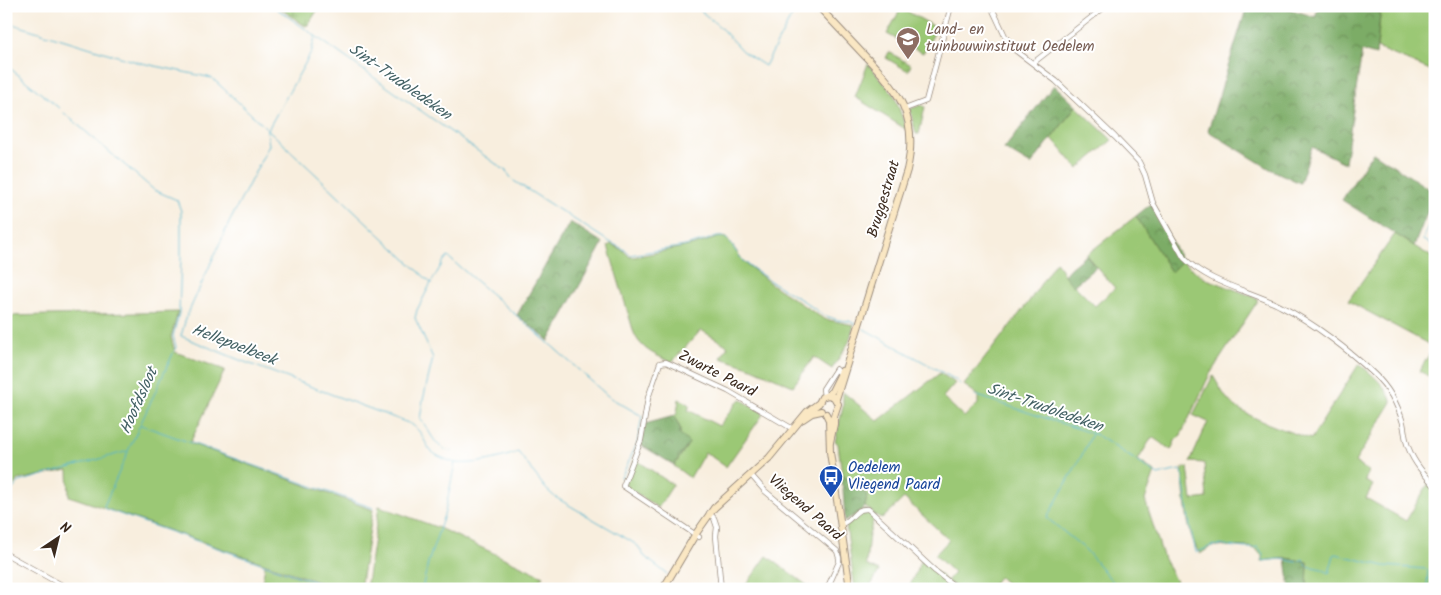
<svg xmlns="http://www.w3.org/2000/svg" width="1441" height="595" font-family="Kalam,sans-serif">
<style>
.green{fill:#9bc875;stroke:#6b794a}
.forest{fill:url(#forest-crowns);stroke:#5c6b42}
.wetland{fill:url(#wetland-marsh);stroke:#6b794a}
.garden{fill:url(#garden-dots);stroke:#6b794a}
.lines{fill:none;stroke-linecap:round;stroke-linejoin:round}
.stream{stroke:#4fb3ce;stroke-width:1}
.minor-casing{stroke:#9a8c7e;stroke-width:6}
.secondary-casing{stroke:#9a8c7e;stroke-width:8}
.minor{stroke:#fff;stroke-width:4.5}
.secondary{stroke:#fae7c3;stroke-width:6}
.labels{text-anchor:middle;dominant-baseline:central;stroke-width:4;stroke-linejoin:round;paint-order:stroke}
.education-label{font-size:15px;fill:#785e54;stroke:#fff;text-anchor:start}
.street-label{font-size:15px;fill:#3b2a1e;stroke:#fff}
.transit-label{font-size:15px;fill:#164399;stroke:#fff;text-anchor:start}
.water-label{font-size:16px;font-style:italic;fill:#436164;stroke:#fff}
</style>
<defs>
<pattern id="forest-crowns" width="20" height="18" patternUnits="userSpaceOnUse" patternTransform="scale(1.25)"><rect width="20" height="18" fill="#7cac66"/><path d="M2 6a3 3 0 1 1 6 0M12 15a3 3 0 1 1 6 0" fill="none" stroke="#678c53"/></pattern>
<pattern id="wetland-marsh" width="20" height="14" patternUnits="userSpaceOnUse" patternTransform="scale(1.25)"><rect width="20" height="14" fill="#9bc875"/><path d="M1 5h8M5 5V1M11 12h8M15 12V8" fill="none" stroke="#80a35f"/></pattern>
<pattern id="garden-dots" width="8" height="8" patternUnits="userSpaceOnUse" patternTransform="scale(1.25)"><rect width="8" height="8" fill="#9bc875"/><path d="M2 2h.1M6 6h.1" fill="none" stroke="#80a35f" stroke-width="1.8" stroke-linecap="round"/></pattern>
</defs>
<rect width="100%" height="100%" fill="#fff"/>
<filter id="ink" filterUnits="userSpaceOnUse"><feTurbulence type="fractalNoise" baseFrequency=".02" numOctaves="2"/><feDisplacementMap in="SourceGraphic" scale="10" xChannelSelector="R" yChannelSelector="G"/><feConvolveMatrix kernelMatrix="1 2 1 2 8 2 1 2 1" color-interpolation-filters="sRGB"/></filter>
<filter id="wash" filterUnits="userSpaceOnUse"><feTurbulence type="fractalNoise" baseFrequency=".0096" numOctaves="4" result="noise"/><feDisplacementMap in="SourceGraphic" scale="20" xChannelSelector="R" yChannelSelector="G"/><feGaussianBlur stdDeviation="1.12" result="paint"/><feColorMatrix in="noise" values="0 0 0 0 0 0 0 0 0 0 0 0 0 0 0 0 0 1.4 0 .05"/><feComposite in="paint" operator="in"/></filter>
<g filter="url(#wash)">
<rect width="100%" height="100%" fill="#f8eede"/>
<g class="green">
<path d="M 1381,6 L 1435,6 L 1435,72 L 1377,48 Z"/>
<path d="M 901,8 L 937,28 L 923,53 L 887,34 Z"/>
<path d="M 868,64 L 894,95 L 907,130 L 855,97 Z"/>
<path d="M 921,105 L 925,107 L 919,134 L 916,134 L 910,109 Z"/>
<path d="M 1076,106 L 1112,140 L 1078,169 L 1052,138 Z"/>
<path d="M 1136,216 L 1171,271 L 1182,261 L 1204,278 L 1257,298 L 1257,302 L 1210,374 L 1180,437 L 1176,439 L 1171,450 L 1152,437 L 1138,460 L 1155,472 L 1145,500 L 1164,559 L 1180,589 L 1012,589 L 999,577 L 989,589 L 960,589 L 947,581 L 954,573 L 935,555 L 949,540 L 904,498 L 882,519 L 865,507 L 867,495 L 842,475 L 838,444 L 835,441 L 843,407 L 843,392 L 878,421 L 940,373 L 955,383 L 943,397 L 964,417 L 978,404 L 978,395 L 964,385 L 1030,300 L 1056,261 L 1064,275 L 1095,306 L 1115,288 L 1086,255 Z"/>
<path d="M 1395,234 L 1435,259 L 1435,379 L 1419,371 L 1434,347 L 1348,301 Z"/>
<path d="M 720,237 L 727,238 L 744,262 L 771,284 L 824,319 L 854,325 L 849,342 L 832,369 L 814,357 L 793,386 L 752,368 L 721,358 L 728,346 L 701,330 L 672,362 C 657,356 641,350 634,333 L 608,246 L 611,244 L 624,251 L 630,257 L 634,257 L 694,245 Z"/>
<path d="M 178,312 L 171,337 L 175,352 L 225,370 L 190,443 L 373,510 L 360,589 L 339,589 L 69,496 L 68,470 L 18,480 L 6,494 L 6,316 Z"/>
<path d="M 1359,364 C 1372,374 1386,386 1392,402 L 1355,462 L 1368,471 L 1365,481 L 1373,485 L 1366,498 L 1406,521 L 1428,484 L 1430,483 L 1435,488 L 1435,589 L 1307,589 L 1308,562 L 1286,558 L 1262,561 L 1262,556 L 1257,550 L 1250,547 L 1212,546 L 1200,554 C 1185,532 1185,494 1182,469 L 1188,467 L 1192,500 L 1207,498 L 1204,463 L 1190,462 L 1208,422 L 1193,415 L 1213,376 C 1219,385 1223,395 1230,402 C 1249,419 1287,431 1311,439 Z"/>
<path d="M 679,399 L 690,405 L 688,410 L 719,426 L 740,399 L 764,413 L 726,467 L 705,452 L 690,478 L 674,466 L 689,443 L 680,434 L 680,428 L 674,416 L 677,413 Z"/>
<path d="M 635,459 L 673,485 L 658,508 L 626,486 L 625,483 Z"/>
<path d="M 379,506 L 439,528 L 543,576 L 534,589 L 366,589 Z"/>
<path d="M 865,510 L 875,515 L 869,534 L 866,565 L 879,571 L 869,589 L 855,589 L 846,525 L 856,513 Z"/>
<path d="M 767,556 L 812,589 L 743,589 Z"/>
<path d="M 922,559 L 956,589 L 908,589 Z"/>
<path d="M 265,565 L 334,589 L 261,589 Z"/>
</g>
<g class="forest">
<path d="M 1247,6 L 1280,6 L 1315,17 L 1319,6 L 1381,6 L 1376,55 L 1362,51 L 1345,163 L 1312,147 L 1300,183 L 1270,169 L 1208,131 Z"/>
<path d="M 1054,85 L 1076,106 L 1031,165 L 1004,149 Z"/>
<path d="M 1373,152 L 1435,193 L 1414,246 L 1342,200 Z"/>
<path d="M 1151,204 L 1182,261 L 1171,272 L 1136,216 Z"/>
<path d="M 570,222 L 603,243 L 549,341 L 517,315 Z"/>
<path d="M 1086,255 L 1096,267 L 1073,286 L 1064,275 L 1070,268 Z"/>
<path d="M 674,416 L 680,428 L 680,434 L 689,443 L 674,465 L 641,445 L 645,424 Z"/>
<path d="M 842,475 L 867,495 L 865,507 L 845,521 L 843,489 L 839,476 Z"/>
<path d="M 1286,558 L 1308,562 L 1307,589 L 1290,589 Z"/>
</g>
<path class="wetland" d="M 277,6 L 320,6 L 308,25 L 305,26 Z"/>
<path class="garden" d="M 889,52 L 911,65 L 908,71 L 886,58 Z"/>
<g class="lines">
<g class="stream">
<path d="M 273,6 L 506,171 L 512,179"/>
<path d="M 695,6 L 721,28 L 742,51 L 765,66 L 797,6"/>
<path d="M 6,22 L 137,62 L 212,78 L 275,136 L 431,283 L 417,310 L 415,318 L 433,358 L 423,400 L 420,419 C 431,430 434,450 452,451"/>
<path d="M 315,37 L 311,53 L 267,131 L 269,145 L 229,223 L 186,318 L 181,336 L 242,361 L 411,424 C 422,431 423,440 430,450 C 437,457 446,459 455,463 L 445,512 L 428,563 L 422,589"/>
<path d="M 6,65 L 59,108"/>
<path d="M 64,113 L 154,190 L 177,200 L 181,211 L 181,257"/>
<path d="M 514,181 L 608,241 L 625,250 L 630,255 L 685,246 L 717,237 L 724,237 L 729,241 L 742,260 L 770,281 L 805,302 L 823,315 L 838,320 L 849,321 L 856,324"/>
<path d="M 1435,210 L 1423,240 L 1435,247"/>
<path d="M 431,283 L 445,259 L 448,257 L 552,346 L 609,397 L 642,416 L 637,444 L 621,478"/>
<path d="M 864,329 L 956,380 L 960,384"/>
<path d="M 975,395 L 1097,435 L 1158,475 L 1179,470 L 1182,471 L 1190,527 L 1196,552 C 1202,551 1206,548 1211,546 C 1223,543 1248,551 1258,547 L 1263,554 L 1263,561 L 1280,559 L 1297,562 L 1303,559 L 1307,566 L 1322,569 L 1329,573 L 1334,555 L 1336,554 L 1384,566 L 1427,569 L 1428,571 L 1427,585 L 1430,589"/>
<path d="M 141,425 L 373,508"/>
<path d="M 1092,434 L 1082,455 L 1047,518 L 1085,549 L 1119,589"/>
<path d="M 128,452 L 104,506 L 105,509 L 335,589"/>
<path d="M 455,463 C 475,465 499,459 518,452 L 546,489 L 555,497 L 629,540 L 638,546 L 644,556 L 667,574"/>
<path d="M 6,497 L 19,482 L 128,451 L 176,347 L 173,336 L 179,313 L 181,258"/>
</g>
</g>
</g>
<g filter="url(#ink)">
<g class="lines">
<g class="minor-casing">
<g id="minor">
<path d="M 991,6 L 1005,36 L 1015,50 L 1056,81 L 1115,137 L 1139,162 L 1145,175 L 1153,203 L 1184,258 C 1211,285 1250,290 1282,307 C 1312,322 1350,351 1374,374 C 1388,387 1398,405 1403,423 C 1405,432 1405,441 1409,449 C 1414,463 1425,475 1435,486"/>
<path d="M 1033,63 L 1106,6"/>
<path d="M 905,109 L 926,101 L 951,6"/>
<path d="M 824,396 L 823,389 L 836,369 L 841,374"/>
<path d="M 751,475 L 765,491 L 837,551 L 839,558 L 839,562 L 827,589"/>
<path d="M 709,513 L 714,518 L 717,527 L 716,536 L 721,589"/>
<path d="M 841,524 C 853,521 853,508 868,509 L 935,571 L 958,589"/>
<path d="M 699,537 L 623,486 L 641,440 L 648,398 L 660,363 L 666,362 L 728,391 L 793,429"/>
<path d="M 6,554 L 69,589"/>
</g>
</g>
<g class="secondary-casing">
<g id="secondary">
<path d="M 818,6 C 833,22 848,38 863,54 C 899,91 919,116 907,170 L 836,399"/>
<path d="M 828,395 L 832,391 L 842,371"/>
<path d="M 826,414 L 829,420 L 830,452 L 850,589"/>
<path d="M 803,419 L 812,413 L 821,411"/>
<path d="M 663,589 L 695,535 L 714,508 L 769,458 L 807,412 L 819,403 L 822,397 L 828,395 L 834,397 L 838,404 L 834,416 L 834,424 L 830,442"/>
</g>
</g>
<use href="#minor" class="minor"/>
<use href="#secondary" class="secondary"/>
</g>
</g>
<defs>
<g id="school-pin" transform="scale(1.25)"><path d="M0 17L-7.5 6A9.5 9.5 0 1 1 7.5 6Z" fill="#8d6e63" stroke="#fff"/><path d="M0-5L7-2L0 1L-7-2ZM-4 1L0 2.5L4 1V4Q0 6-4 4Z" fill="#fff"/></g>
<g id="bus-pin" transform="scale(1.25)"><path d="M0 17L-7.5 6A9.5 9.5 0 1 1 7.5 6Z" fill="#1a4fb4" stroke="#fff"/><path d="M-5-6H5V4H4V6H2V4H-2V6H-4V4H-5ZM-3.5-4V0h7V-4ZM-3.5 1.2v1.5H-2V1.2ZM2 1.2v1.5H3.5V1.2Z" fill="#fff"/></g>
</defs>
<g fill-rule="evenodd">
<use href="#school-pin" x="908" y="39"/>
<use href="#bus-pin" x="831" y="477"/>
</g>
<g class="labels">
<g class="education-label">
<text x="926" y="30">Land- en<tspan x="926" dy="17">tuinbouwinstituut Oedelem</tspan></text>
</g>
<g class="street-label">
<text transform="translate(884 199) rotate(-73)">Bruggestraat</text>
<text transform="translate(717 374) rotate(27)">Zwarte Paard</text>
<text transform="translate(805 508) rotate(41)">Vliegend Paard</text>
</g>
<g class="transit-label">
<text x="848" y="468">Oedelem<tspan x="848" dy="17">Vliegend Paard</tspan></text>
</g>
<g class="water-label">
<text transform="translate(400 82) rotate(35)">Sint-Trudoledeken</text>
<text transform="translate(234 345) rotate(21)">Hellepoelbeek</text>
<text transform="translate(139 401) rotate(-66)">Hoofdsloot</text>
<text transform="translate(1045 408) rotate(19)">Sint-Trudoledeken</text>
</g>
</g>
<rect width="1441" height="595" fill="none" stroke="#fff" stroke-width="25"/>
<g transform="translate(58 538) rotate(35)" stroke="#ffffff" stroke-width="4" paint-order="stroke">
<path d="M0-4L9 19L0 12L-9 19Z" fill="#3b2a1e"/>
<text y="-8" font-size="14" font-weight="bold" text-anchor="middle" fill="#3b2a1e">N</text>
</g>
</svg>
